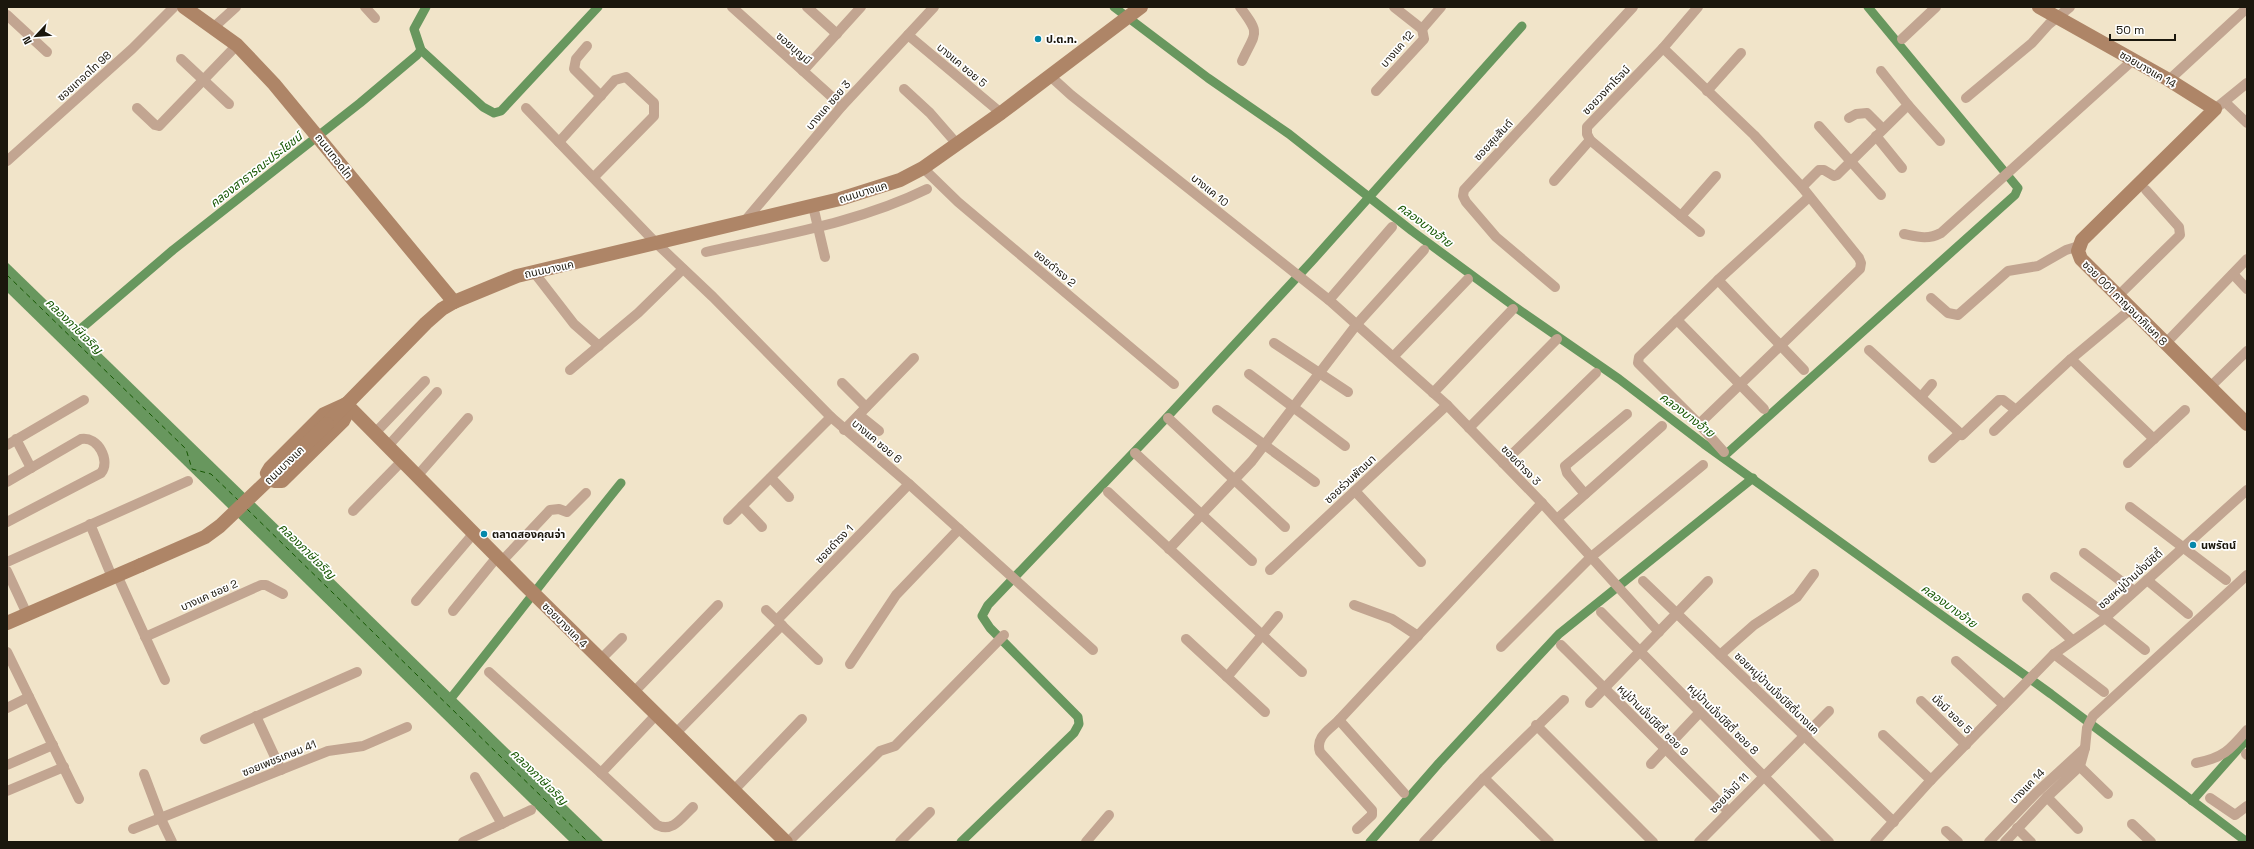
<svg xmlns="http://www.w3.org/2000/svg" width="2254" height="849" font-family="'Space Grotesk','Noto Sans Thai',sans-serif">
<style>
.water{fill:#68975e}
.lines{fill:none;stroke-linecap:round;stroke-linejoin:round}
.canal{stroke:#68975e;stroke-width:9}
.ferry{stroke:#165702;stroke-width:1;stroke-dasharray:5 4;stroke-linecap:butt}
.street{stroke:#c2a591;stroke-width:10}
.secondary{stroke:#ae8567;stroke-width:14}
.secondary-bridge{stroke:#ae8567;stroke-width:14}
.poi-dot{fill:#0588aa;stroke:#fff;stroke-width:1.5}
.labels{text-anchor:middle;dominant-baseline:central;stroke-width:3.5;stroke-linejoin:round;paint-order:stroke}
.poi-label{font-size:11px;font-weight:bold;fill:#1b170d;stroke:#fff;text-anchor:start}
.street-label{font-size:11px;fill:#1b170d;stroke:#fff}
.water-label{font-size:12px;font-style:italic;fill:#165702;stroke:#fff}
</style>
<rect width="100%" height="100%" fill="#f1e4c9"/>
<path class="water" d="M 7,262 L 604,842 L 570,842 L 7,292 Z"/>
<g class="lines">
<g class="canal">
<path d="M 1114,7 L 1208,78 L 1289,134 L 1412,231 L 1515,307 L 1619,379 L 1704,444 L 2051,694 L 2247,842"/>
<path d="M 421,50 L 483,107 L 494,113 L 501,111 L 598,7"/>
<path d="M 70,338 L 173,250 L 360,103 L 417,55 L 421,50 L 414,29 L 426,7"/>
<path d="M 1723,457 L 2015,195 L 2018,188 L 1868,7"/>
<path d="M 447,703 C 506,630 562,556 621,483"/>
<path d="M 2192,801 L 2247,739"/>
<path d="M 961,842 L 1074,733 L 1079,724 L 1078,717 L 990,628 L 982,616 L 988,605 L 1156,429 L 1313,260 L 1522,26"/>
<path d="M 1370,842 L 1439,763 L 1559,634 L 1753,478"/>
</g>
<g class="ferry">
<path d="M 7,275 L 186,449 L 192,469 L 211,474 L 238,500"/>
<path d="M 247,509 L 588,842"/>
</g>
<g class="street">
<path d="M 365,7 L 375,18"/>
<path d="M 732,7 L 842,106"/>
<path d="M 807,7 L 837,34"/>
<path d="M 1240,7 C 1261,35 1256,31 1242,61"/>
<path d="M 1698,7 L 1663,48 L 1587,127 L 1587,134 L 1590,140 L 1700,232"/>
<path d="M 7,15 L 47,52"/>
<path d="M 214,27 L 236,7"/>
<path d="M 1422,29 L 1441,7"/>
<path d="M 908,35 L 1001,113"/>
<path d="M 1902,39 L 1936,7"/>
<path d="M 587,46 L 576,59 L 574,69 L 601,96"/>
<path d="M 1663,48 L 1754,135 L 1802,187 L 1859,258 L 1861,263 L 1860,269 L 1699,424"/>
<path d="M 181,59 L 229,104"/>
<path d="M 803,71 L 861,7"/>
<path d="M 1049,75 L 1071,95 L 1329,300 L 1447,405 L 1542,503 L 1659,632"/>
<path d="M 2169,80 L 2247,8"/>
<path d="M 904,89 L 930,113 L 957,144"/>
<path d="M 1376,91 L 1424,39 L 1422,29 L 1394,7"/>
<path d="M 1707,91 L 1741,53"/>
<path d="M 1966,98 L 2032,43 L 2049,24 L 2070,7"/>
<path d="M 2225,102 L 2247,123"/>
<path d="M 1908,105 L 1940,141"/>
<path d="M 137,108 L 155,125 L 159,126 L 237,45"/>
<path d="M 526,108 L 655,242 L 713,297 L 831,417 L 909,484 L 1093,650"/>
<path d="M 2215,109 L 2247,83"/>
<path d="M 1849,118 L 1856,114 L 1867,113 L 1883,129"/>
<path d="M 1819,126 L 1881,195"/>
<path d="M 1876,136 L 1902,168"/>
<path d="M 559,142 L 615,80 L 626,77 L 654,103 L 654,116 L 594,177"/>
<path d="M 7,161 L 132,49 L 174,7"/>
<path d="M 923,168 L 958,202 L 1174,384"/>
<path d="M 1554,181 L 1590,140"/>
<path d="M 1802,187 L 1819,170 L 1824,170 L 1834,176 L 1837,175 L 1908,105 L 1881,71"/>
<path d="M 813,206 L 825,257"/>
<path d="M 1681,216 L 1716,176"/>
<path d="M 744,222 L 842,106 L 934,7"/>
<path d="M 1904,234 C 1918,237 1928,240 1941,233 L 2133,60"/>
<path d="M 706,252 C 780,235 858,223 927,189"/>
<path d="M 533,271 L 574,324 L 599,346"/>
<path d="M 2233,274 L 2247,289"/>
<path d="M 1718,280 L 1804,370"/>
<path d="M 1555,287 L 1496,237 L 1466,202 L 1463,196 L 1464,190 L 1633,7"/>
<path d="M 2118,296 L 2180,235 L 2179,227 L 2146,190"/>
<path d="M 1931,298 L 1948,313 L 1958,315 L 2008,271 L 2038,266 L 2066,250 L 2079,246"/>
<path d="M 1329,300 L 1392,227"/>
<path d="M 1677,320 L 1764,409"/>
<path d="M 1274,343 L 1348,392"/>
<path d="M 2165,344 L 2247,259"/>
<path d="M 1869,350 L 1962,435 L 1999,400 L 2003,400 L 2016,410 L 2071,359 L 2131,309"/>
<path d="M 1393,357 L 1468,279"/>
<path d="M 2071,359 L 2154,439"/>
<path d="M 570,370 L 638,313 L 683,269"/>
<path d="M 1249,374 L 1345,446"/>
<path d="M 842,383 L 866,407"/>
<path d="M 2210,387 L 2247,351"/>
<path d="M 1433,393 L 1513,309"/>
<path d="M 1921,397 L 1932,384"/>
<path d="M 1217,410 L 1315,482"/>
<path d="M 859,415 L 879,431"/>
<path d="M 1168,418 L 1285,527"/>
<path d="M 1469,428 L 1557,339"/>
<path d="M 844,430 L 914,358"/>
<path d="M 1994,431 L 2016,410"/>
<path d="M 375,433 L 425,381"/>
<path d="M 16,439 L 31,468"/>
<path d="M 7,445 L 84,400"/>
<path d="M 388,446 L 437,392"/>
<path d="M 1724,452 L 1699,424 L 1638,363 L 1639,357 L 1718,280 L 1809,197"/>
<path d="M 1135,453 L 1252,561"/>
<path d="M 1933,458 L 1959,434"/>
<path d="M 1503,463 L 1596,373"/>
<path d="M 2128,463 L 2185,410"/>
<path d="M 418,475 L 468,418"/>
<path d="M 771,478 L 789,497"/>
<path d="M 7,482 L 81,439 C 98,436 111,461 101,473 L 7,522"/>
<path d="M 1355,491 L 1421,562"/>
<path d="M 1108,492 L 1302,672"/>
<path d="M 1585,494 L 1567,473 L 1565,466 L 1627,414"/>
<path d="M 742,506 L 762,527"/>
<path d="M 2130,507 L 2226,580"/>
<path d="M 353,511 L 403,460"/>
<path d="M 1557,519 L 1662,426"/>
<path d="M 728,520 L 831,417"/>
<path d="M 90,524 L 112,577"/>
<path d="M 1169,549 L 1252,461 L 1357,324 L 1424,250"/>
<path d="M 2084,553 L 2134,591"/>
<path d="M 502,561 L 550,510 L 559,509 L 567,512 L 586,493"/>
<path d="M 7,562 L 188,481"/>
<path d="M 1270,570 L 1447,405"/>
<path d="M 7,571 L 27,614"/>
<path d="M 117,575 L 165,680"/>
<path d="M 2055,577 L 2107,615"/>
<path d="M 2147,580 L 2188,614"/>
<path d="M 1643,581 L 1894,822"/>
<path d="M 2027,598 L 2072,640"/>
<path d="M 416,601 L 474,533"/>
<path d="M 1354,605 L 1392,619 L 1418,636"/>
<path d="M 766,610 L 818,660"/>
<path d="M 453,611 L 497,557"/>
<path d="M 1601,612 L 1829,842"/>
<path d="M 2105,618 L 2145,650"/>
<path d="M 777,620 L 909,484"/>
<path d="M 145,637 L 261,585 L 266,585 L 283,594"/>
<path d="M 1186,639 L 1265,712"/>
<path d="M 1561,645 L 1728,811"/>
<path d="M 1501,647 L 1591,557 L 1703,465"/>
<path d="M 7,652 L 79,799"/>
<path d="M 2054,654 L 2104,692"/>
<path d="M 1720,655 L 1754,625 L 1797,597 L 1814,574"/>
<path d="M 600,660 L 622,638"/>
<path d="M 1956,661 L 2004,705"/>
<path d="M 850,664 L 896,595 L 959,529"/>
<path d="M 489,672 L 601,773 L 656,715"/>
<path d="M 1227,677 L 1278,616"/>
<path d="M 633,693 L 718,605"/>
<path d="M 1921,701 L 1966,745"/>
<path d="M 1590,703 L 1708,581"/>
<path d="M 7,708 L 29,697"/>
<path d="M 256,716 L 281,770"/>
<path d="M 1339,720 L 1404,793"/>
<path d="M 1536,725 L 1653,842"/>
<path d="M 676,733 L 782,625"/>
<path d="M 1883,735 L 1931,780"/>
<path d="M 205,739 L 357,672"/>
<path d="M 2085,748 L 2087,728 L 2093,716 L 2247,575"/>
<path d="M 2246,754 L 2247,755"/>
<path d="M 2076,763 L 2108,794"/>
<path d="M 2196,763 C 2223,758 2230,750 2247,730"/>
<path d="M 1651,764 L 1700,712"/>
<path d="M 7,765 L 53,745"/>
<path d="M 601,773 L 657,825 C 673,833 682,817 693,807"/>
<path d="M 144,774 L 161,819 L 172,842"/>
<path d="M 475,777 L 502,824"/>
<path d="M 1484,778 L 1549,842"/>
<path d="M 734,790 L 802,719"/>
<path d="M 7,791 L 64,767"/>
<path d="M 2047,797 L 2078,829"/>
<path d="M 2210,798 L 2235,815 L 2247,806"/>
<path d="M 2132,824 L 2151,842"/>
<path d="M 2017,828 L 2031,842"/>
<path d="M 133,829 L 328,751 L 363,746 L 407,727"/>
<path d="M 1357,829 L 1372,815 L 1372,810 L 1320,752 C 1315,737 1329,730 1339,720 L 1542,503"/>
<path d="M 1946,831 L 1958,842"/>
<path d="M 463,842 L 531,810"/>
<path d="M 788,842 L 880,751 L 895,746 L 1004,635"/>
<path d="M 900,842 L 930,812"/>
<path d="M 1086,842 L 1109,815"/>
<path d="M 1424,842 L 1484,778 L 1564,700"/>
<path d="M 1699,842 L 1829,711"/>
<path d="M 1875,842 L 1931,780 L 2054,654 L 2105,618 L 2247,490"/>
<path d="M 1989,842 L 2036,793 L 2085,748 L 2080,766 L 2047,797 L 2005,842"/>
</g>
<g class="secondary">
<path d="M 184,7 L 237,45 L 274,84 L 454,302"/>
<path d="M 2039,7 L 2169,80 L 2215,109 L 2082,240 L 2078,251 L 2081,259 L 2247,424"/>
<path d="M 346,404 L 525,585 L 786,842"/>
<path d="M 346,404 L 346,415 L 343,421 L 282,481 L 274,481 L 267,473 L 270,468 L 324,414 Z"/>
<path d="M 327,424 L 426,323 L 442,309 L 454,302 L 517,276 L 840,199 L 900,180 L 923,168 L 1001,113 L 1141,7"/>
<path d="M 7,623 L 141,565"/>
</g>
<path class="secondary-bridge" d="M 141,565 L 205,537 L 220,526 L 327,424"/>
</g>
<g class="poi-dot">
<circle cx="1038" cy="39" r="4"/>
<circle cx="484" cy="534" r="4"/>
<circle cx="2193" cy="545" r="4"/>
</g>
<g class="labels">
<g class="poi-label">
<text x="1046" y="39">ป.ต.ท.</text>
<text x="492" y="534">ตลาดสองคุณจ่า</text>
<text x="2201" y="545">นพรัตน์</text>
</g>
<g class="street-label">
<text transform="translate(794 48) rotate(41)">ซอยบุญมี</text>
<text transform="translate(1397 49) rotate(-49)">บางแค 12</text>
<text transform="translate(962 65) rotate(40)">บางแค ซอย 5</text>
<text transform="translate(2148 69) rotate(30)">ซอยบางแค 14</text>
<text transform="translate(84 76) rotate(-42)">ซอยเทอดไท 98</text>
<text transform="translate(1606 90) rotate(-46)">ซอยวงศาโรจน์</text>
<text transform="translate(828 105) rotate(-49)">บางแค ซอย 3</text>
<text transform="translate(1493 140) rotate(-47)">ซอยสุขสันต์</text>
<text transform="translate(334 156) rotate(52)">ถนนเทอดไท</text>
<text transform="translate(1210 190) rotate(39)">บางแค 10</text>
<text transform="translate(863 192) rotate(-17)">ถนนบางแค</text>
<text transform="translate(1055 268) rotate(40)">ซอยดำรง 2</text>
<text transform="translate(549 269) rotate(-12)">ถนนบางแค</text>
<text transform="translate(2125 303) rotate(45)">ซอย 001 กาญจนาภิเษก 8</text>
<text transform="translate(877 441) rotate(40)">บางแค ซอย 6</text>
<text transform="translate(284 465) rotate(-44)">ถนนบางแค</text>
<text transform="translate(1521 465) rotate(46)">ซอยดำรง 3</text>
<text transform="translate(1350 479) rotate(-43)">ซอยร่วมพัฒนา</text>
<text transform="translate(834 544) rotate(-46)">ซอยดำรง 1</text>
<text transform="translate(2130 579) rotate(-42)">ซอยหมู่บ้านมั่งมีซิตี้</text>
<text transform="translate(209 595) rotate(-24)">บางแค ซอย 2</text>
<text transform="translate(565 625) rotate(45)">ซอยบางแค 4</text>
<text transform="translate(1777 693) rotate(44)">ซอยหมู่บ้านมั่งมีซิตี้บางแค</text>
<text transform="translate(1952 714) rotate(44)">มั่งมี ซอย 5</text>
<text transform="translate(1723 719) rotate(45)">หมู่บ้านมั่งมีซิตี้ ซอย 8</text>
<text transform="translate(1653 720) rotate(45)">หมู่บ้านมั่งมีซิตี้ ซอย 9</text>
<text transform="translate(279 758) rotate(-22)">ซอยเพชรเกษม 41</text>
<text transform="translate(2027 786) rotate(-45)">บางแค 14</text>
<text transform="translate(1729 793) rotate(-46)">ซอยมั่งมี 11</text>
</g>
<g class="water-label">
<text transform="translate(256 170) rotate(-38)">คลองสาธารณะประโยชน์</text>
<text transform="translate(1425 225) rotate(37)">คลองบางอ้าย</text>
<text transform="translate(74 326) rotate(44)">คลองภาษีเจริญ</text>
<text transform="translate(1687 415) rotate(37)">คลองบางอ้าย</text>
<text transform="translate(307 551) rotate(44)">คลองภาษีเจริญ</text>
<text transform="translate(1949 606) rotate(36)">คลองบางอ้าย</text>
<text transform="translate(539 777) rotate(44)">คลองภาษีเจริญ</text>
</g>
</g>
<rect width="2254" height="849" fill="none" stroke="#1b170d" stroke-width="16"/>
<g transform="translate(36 36) rotate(244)" stroke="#ffffff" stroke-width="3" paint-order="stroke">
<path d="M0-3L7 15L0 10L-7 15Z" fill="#1b170d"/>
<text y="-6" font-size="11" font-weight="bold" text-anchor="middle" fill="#1b170d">N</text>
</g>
<path d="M2110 34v6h65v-6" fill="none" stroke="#1b170d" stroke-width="2"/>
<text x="2116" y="34" font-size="12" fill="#1b170d" stroke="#ffffff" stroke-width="3" paint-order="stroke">50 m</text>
</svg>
